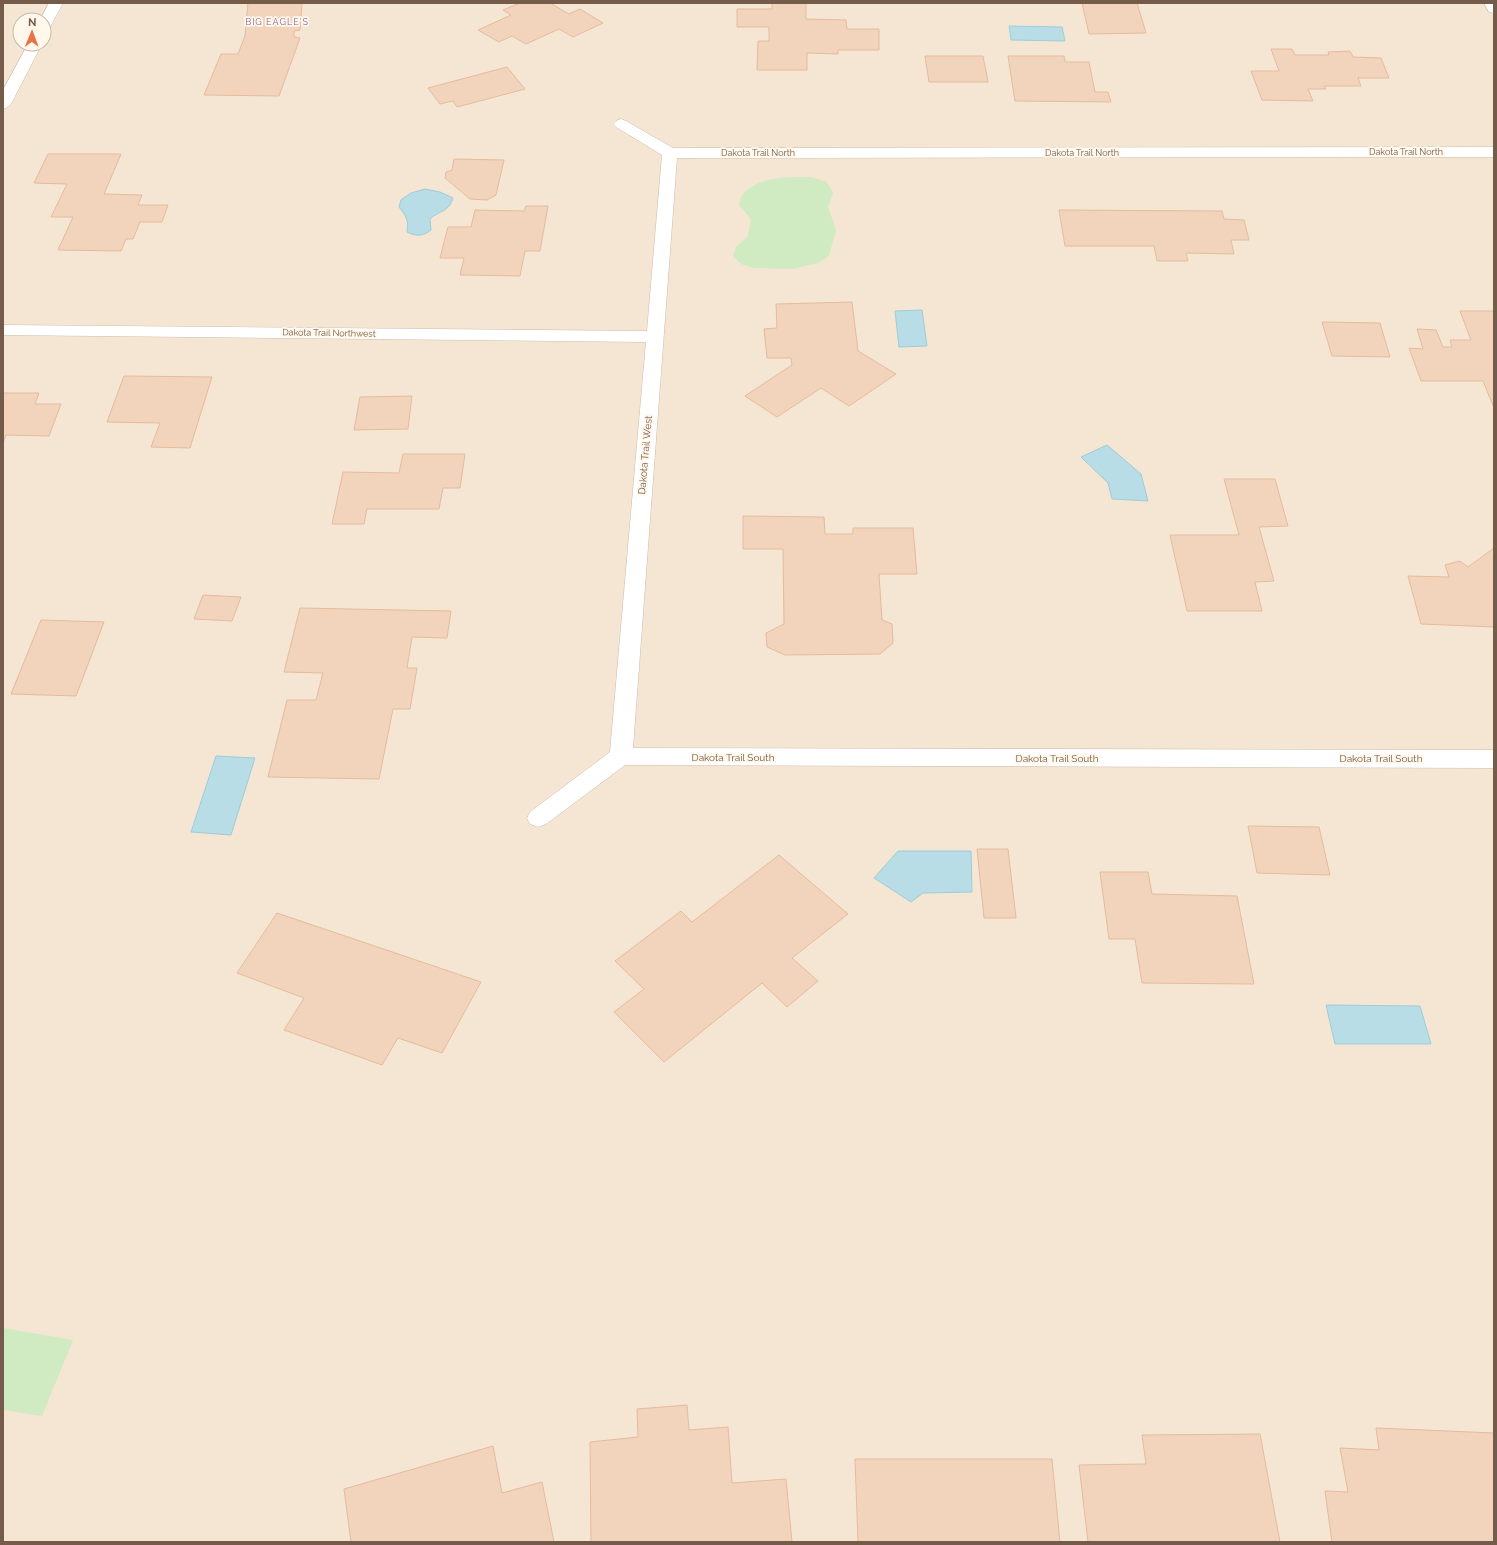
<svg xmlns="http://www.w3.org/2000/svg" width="1497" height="1545" font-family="Raleway,sans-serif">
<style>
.residential{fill:#f4e6d3;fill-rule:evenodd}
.green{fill:#d0eac2}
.water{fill:#b8dde6;stroke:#9fccd8}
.building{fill:#f2d4bc;stroke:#e5bb9c}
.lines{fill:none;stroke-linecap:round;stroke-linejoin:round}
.street-casing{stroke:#cebcab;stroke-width:1}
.street{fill:#fff;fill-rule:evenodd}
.labels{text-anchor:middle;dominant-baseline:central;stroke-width:3.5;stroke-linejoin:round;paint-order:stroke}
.far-neighbourhood-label{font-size:9px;letter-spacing:1px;fill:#8a6599;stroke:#fff8eb}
.far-street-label{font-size:9px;fill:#755b49;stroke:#fff8eb}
.street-label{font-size:10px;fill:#755b49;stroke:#fff8eb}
</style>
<rect width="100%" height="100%" fill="#fcf4e4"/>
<path class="residential" d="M 3,3 L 1494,3 L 1494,1542 L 3,1542 ZM 20,20 L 44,20 L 44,44 L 20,44 Z"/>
<g class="green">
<path d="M 811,177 L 827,182 L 833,193 L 828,207 L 836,230 L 829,256 L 818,263 L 793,269 L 753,268 L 741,264 L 733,256 L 736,247 L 748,236 L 751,219 L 739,205 C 740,201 741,196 744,193 C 761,176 789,177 811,177 Z"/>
<path d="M 3,1328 L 73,1340 L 42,1416 L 3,1410 Z"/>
</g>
<g class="water">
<path d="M 1009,26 L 1062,27 L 1065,41 L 1011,40 Z"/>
<path d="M 425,189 L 440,192 L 453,198 C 449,212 440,210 430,219 L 431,230 C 423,236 417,237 407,232 C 409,220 406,216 399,207 L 401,200 L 411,193 Z"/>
<path d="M 922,310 L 927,346 L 899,347 L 895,311 Z"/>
<path d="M 1107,445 L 1141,474 L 1148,501 L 1112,499 L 1108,483 L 1081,457 Z"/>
<path d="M 216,756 L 255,758 L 231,835 L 191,832 Z"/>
<path d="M 898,851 L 971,851 L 972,892 L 923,893 L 911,902 L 874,878 Z"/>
<path d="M 1326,1005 L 1420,1006 L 1431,1044 L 1335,1044 Z"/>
</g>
<g class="building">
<path d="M 248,3 L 302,3 L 300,30 L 294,31 L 294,37 L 300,38 L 279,96 L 204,95 L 221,54 L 238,54 L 245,36 Z"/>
<path d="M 520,3 L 550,3 L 569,14 L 580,9 L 603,23 L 573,37 L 559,29 L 526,44 L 512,36 L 499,42 L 478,30 L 511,15 L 503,10 Z"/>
<path d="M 772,3 L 806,3 L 806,19 L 846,20 L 847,29 L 879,29 L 879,50 L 838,50 L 838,54 L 807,53 L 807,70 L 757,70 L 758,41 L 769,41 L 769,27 L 737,27 L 737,9 L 772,9 Z"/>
<path d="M 1082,3 L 1137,3 L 1146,33 L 1089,34 Z"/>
<path d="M 1271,49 L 1292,49 L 1295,55 L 1329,55 L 1328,52 L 1350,51 L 1353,57 L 1381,58 L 1389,78 L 1358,78 L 1361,86 L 1324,86 L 1326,89 L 1308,89 L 1313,101 L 1262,100 L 1251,71 L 1279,71 Z"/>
<path d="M 925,56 L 983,56 L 988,82 L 929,82 Z"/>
<path d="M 1008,56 L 1064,56 L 1065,62 L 1089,62 L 1095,92 L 1108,92 L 1111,102 L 1015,101 Z"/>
<path d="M 507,67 L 525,89 L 457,107 L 453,101 L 440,104 L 428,88 Z"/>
<path d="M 48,154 L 121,154 L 104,194 L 142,195 L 138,205 L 168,205 L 162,222 L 140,222 L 133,239 L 126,239 L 121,251 L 58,250 L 73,217 L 51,217 L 67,184 L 34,183 Z"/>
<path d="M 454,159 L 504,160 L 496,195 L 487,200 L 470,199 L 445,178 L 446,172 L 452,170 Z"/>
<path d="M 526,206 L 548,206 L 540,251 L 525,251 L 520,276 L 460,275 L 464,258 L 440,258 L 448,227 L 471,227 L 475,210 L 524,211 Z"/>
<path d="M 1059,210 L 1222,211 L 1224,219 L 1244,220 L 1249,240 L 1231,240 L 1234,254 L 1186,253 L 1188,261 L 1157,261 L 1154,246 L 1065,246 Z"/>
<path d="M 852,302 L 858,351 L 896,374 L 849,406 L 821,388 L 777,417 L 745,396 L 792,365 L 791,358 L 767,358 L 764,329 L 777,328 L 776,304 Z"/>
<path d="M 1460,311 L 1494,311 L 1494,408 L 1483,381 L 1421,381 L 1409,348 L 1423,349 L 1417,329 L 1436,330 L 1443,347 L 1452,347 L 1450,340 L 1471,340 Z"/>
<path d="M 1322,322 L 1380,323 L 1390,357 L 1332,356 Z"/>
<path d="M 124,376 L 212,377 L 190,448 L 151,447 L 160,423 L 107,422 Z"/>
<path d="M 3,393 L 39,393 L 35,404 L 61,404 L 49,436 L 6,435 L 3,443 Z"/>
<path d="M 412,396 L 408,429 L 354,430 L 360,397 Z"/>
<path d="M 403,454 L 465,454 L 460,488 L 443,488 L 439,509 L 367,509 L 364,524 L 332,524 L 343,472 L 399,473 Z"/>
<path d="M 1224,479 L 1275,479 L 1288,526 L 1259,527 L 1274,581 L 1255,582 L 1262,611 L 1187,611 L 1170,535 L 1239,535 Z"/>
<path d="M 743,516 L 824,517 L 825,534 L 853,534 L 853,528 L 913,528 L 917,574 L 879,574 L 882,620 L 892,624 L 893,643 L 880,654 L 785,655 L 767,647 L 766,633 L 784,624 L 783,549 L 743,549 Z"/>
<path d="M 1494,548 L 1494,627 L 1421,624 L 1408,576 L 1449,577 L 1445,565 L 1460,561 L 1468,567 Z"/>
<path d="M 203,595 L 241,597 L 232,621 L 194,619 Z"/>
<path d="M 300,608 L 451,611 L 447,638 L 412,637 L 407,668 L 417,668 L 410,709 L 393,709 L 379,779 L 268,777 L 287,700 L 316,700 L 323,673 L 284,672 Z"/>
<path d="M 41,620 L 104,622 L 76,696 L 11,694 Z"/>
<path d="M 1248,826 L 1319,827 L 1330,875 L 1257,873 Z"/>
<path d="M 977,849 L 1008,849 L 1016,918 L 984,918 Z"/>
<path d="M 779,855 L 848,914 L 792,958 L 818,981 L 787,1007 L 762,983 L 664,1062 L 614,1012 L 644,989 L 615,961 L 681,911 L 692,922 Z"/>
<path d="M 1100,872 L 1148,872 L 1152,894 L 1237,896 L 1254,984 L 1142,983 L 1135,939 L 1109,939 Z"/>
<path d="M 277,913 L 481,982 L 442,1053 L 398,1038 L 382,1065 L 284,1030 L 304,998 L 237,973 Z"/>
<path d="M 687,1405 L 689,1430 L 728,1427 L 732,1483 L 786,1479 L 792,1542 L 591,1542 L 590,1442 L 638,1437 L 637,1409 Z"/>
<path d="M 1376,1428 L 1494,1433 L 1494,1542 L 1332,1542 L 1325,1491 L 1348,1492 L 1340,1448 L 1379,1450 Z"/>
<path d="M 1260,1434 L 1280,1542 L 1088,1542 L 1079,1465 L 1146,1464 L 1142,1435 Z"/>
<path d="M 493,1446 L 502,1493 L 542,1482 L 554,1542 L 351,1542 L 344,1489 Z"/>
<path d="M 855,1459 L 1052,1459 L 1060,1542 L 858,1542 Z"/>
</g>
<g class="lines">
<g class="street-casing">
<g id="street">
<path d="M 49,3 L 63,3 L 49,29 L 44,30 L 44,20 L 40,20 Z"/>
<path d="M 1484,3 L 1494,3 L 1494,13 L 1489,12 Z"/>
<path d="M 28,44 L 42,44 L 11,104 L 8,107 L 3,109 L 3,90 Z"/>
<path d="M 621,119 L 626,121 L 673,148 L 1494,147 L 1494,157 L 677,158 L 633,748 L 1494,750 L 1494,768 L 625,765 L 546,824 L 538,827 L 530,824 L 527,818 L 530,812 L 610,752 L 646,342 L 3,335 L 3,325 L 647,331 L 662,155 L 616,127 L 613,124 L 616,121 Z"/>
</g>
</g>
<use href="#street" class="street"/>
</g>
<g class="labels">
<g class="far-neighbourhood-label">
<text x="277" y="22">BIG EAGLE'S</text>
</g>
<g class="far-street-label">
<text x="1406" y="152">Dakota Trail North</text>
<text x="758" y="153">Dakota Trail North</text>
<text x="1082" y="153">Dakota Trail North</text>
<text transform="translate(329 333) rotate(1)">Dakota Trail Northwest</text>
</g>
<g class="street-label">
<text transform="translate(645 455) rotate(-85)">Dakota Trail West</text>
<text x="733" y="757">Dakota Trail South</text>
<text x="1057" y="758">Dakota Trail South</text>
<text x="1381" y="758">Dakota Trail South</text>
</g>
</g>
<rect width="1497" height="1545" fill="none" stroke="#755b49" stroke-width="8"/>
<g transform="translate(32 32) rotate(1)"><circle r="19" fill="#fff8eb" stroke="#c8b9aa"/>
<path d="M0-3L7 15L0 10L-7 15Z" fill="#e77448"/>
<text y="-6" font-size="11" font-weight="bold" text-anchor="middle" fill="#755b49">N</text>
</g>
</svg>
